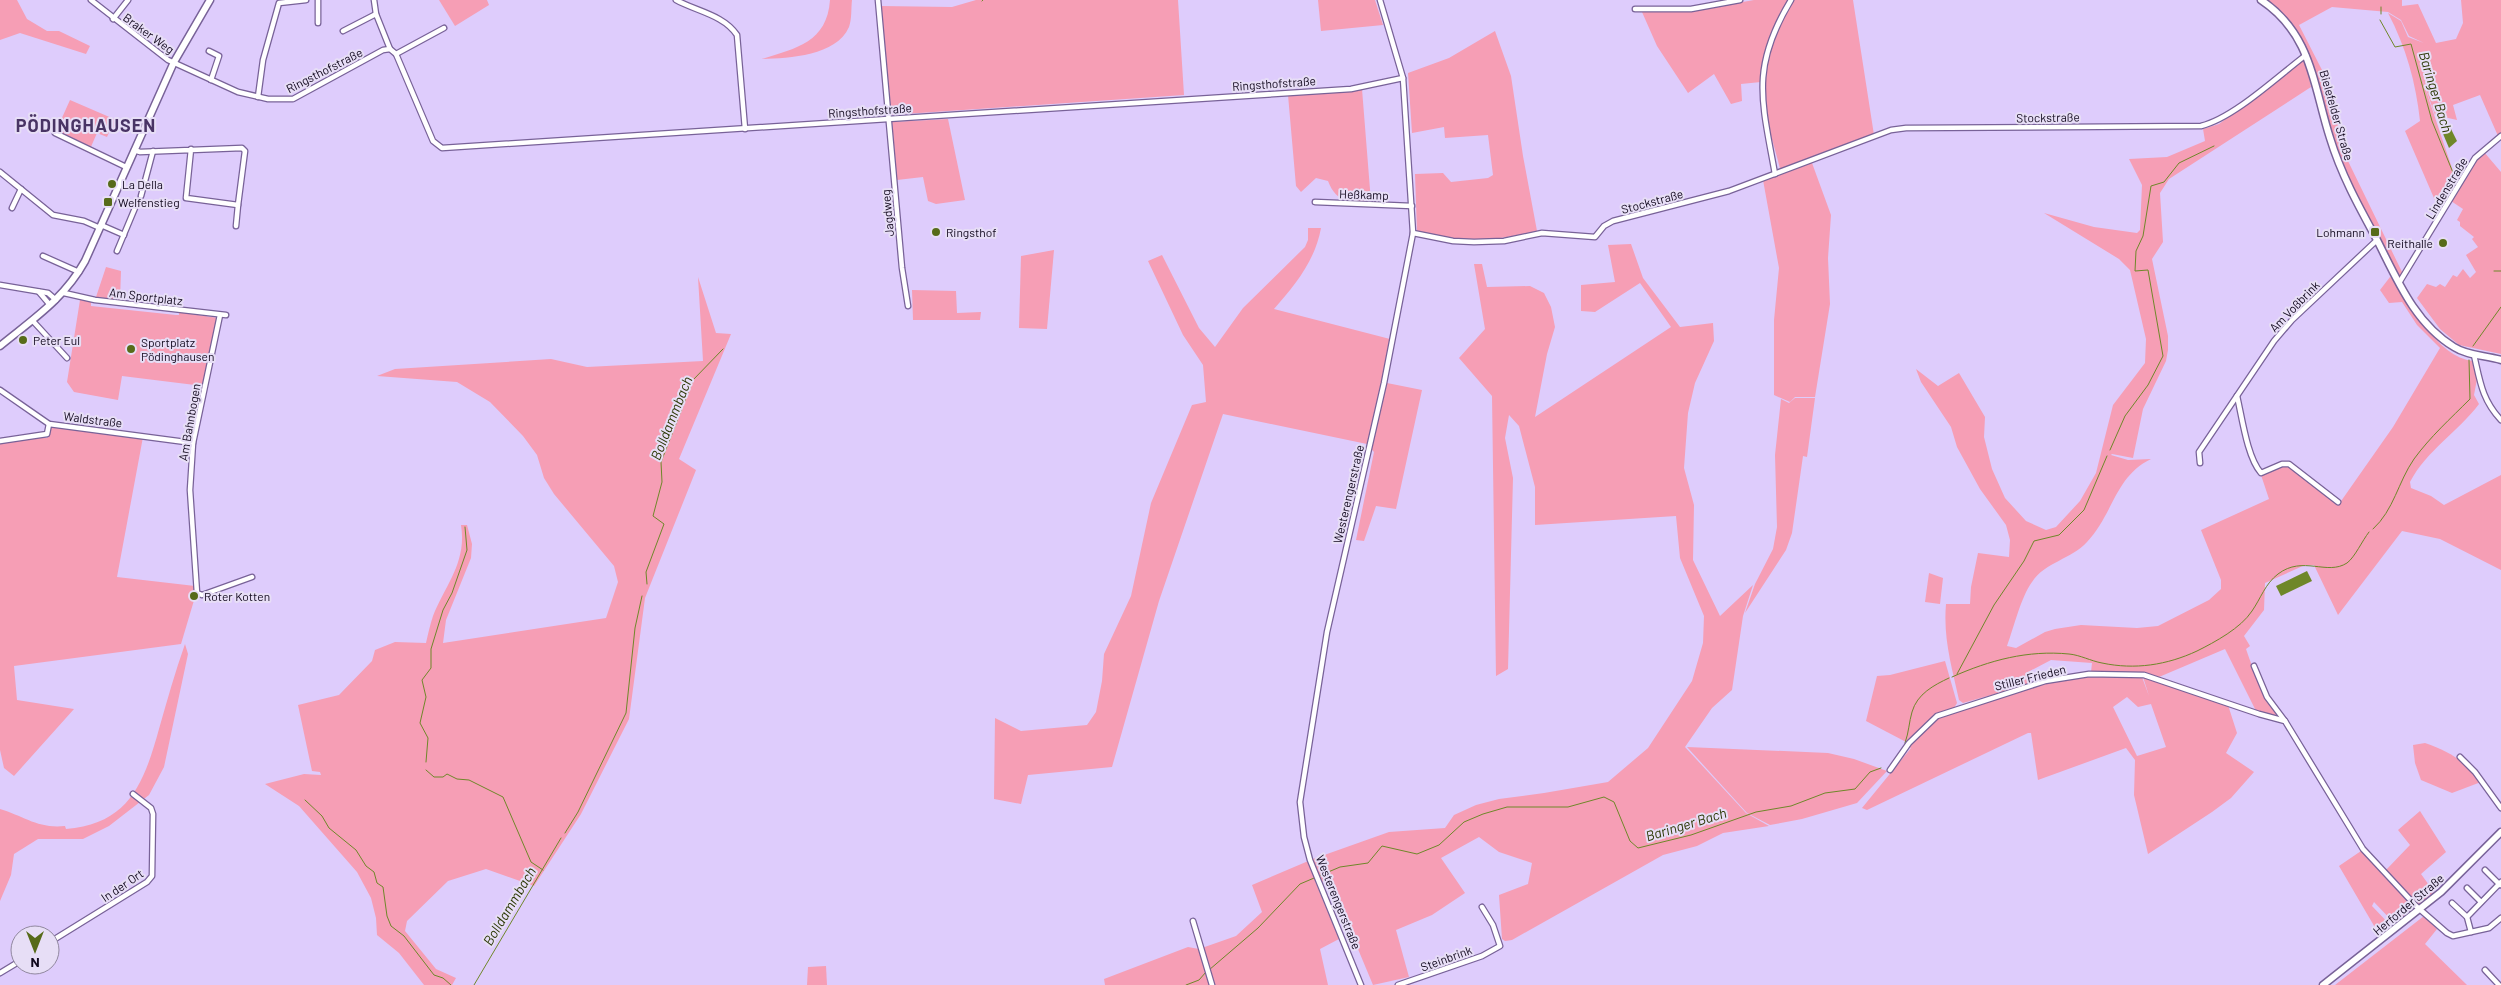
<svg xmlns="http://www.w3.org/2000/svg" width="2501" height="985" font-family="Barlow,sans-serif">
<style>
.green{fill:#f69eb5;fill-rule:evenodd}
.water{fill:#6f8729}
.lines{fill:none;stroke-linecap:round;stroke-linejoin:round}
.stream{stroke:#6f8729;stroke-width:1}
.street-casing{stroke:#786298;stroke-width:7}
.secondary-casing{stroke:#786298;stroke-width:9}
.street{stroke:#fff;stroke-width:4.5}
.secondary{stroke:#fff;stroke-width:6}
.poi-dot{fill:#576b19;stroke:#e7def6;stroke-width:2}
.labels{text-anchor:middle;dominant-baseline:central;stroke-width:4;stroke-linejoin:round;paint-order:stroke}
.street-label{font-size:12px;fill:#11081d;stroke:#e7def6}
.poi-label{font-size:12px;fill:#11081d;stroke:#e7def6;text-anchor:start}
.water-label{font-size:14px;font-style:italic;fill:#2c3805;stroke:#e7def6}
.district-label{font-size:18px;font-weight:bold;letter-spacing:1px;fill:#493465;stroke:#e7def6}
</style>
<rect width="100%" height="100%" fill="#deccfc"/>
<g class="green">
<path d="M 0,0 L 17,0 L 27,19 L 47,31 L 59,31 L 90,46 L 86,54 L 20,33 L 0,40 Z"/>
<path d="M 439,0 L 487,0 L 489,5 L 455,26 Z"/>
<path d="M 830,0 L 852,0 C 851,8 852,19 849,27 C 836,56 790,58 762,59 C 797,48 827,42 830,0 Z"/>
<path d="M 976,0 L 1178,0 L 1184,95 L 890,115 L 880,6 L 952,7 Z"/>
<path d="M 1318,0 L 1375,0 L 1383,25 L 1321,31 Z"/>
<path d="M 1754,0 L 1789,0 L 1763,59 L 1761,82 L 1741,84 L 1742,101 L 1731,104 L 1714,74 L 1688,93 L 1657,46 L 1642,12 L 1692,11 Z"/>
<path d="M 1794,0 L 1853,0 L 1874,135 L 1780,169 C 1775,146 1765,121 1763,98 C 1760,63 1777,29 1794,0 Z"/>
<path d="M 2266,0 L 2402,0 L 2402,6 L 2418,4 L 2436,43 L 2456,39 L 2463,23 L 2461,0 L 2501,0 L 2501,134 L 2498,136 L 2480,95 L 2453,105 L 2457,120 L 2435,115 L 2417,64 L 2456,180 L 2440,212 L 2405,131 L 2420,121 C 2416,83 2406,47 2388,13 L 2401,21 L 2408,37 L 2424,43 L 2409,36 L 2401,20 L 2388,12 L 2332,7 L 2299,25 L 2322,70 L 2348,161 L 2403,274 L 2399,276 L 2395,270 C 2376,233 2353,194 2338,154 C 2316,93 2320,46 2266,0 Z"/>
<path d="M 1495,31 L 1511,76 L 1523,156 L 1537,231 C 1489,242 1466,242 1417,232 L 1415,174 L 1443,173 L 1451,182 L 1488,178 L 1493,175 L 1488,135 L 1445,138 L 1444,127 L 1412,133 L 1408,73 L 1449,58 Z"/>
<path d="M 2305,59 L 2311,87 L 2169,179 L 2160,193 L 2163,242 L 2152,259 L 2168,336 L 2168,350 L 2166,361 L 2143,409 L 2133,458 L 2112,454 L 2111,455 L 2128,460 L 2151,459 C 2115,476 2113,515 2087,542 C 2072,559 2045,562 2032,582 C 2021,597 2014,627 2007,646 L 2016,648 L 2045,632 L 2055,629 L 2081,625 L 2137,628 L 2158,626 L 2209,600 L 2221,589 L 2221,580 L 2201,530 L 2269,499 L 2261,475 L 2282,465 L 2289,466 L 2339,504 L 2393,427 L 2440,348 L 2417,325 L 2402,302 L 2389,303 L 2380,290 L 2390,277 L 2393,278 C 2411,305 2437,357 2473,361 L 2477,379 L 2474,395 L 2479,404 C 2458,432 2427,450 2410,482 L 2411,488 L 2431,496 L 2444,505 L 2501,475 L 2501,570 L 2440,539 L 2402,531 L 2338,615 L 2314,565 L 2305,565 L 2265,583 L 2264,610 L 2244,636 L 2250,646 L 2246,649 C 2254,673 2264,695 2278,717 L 2256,711 L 2225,649 L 2159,677 L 2139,672 L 2091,672 L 2092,663 L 2051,660 L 2026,673 L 2030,684 L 1963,703 L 1959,700 C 1952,667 1943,639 1946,604 L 1970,604 L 1971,587 L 1978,553 L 2009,557 L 2010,540 L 2006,525 L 1980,489 L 1957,447 L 1951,427 L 1921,382 L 1916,369 L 1938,386 L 1959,373 L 1985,417 L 1984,437 L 1992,469 L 2005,498 L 2026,521 L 2046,530 L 2056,527 L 2080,501 L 2096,473 L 2113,405 L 2145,363 L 2146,339 L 2130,270 L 2119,259 L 2044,213 L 2094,227 L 2137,233 L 2140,230 L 2142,185 L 2129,159 L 2167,157 L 2205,141 L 2203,129 L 2219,124 Z"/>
<path d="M 1362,89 L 1371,202 C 1349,200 1337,204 1328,181 L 1316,178 L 1301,192 L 1296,186 L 1288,95 Z"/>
<path d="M 70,100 L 121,122 L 117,130 L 111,128 L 107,137 L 97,133 L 90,149 L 56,131 Z"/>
<path d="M 948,119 L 965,200 L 936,204 L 928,201 L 923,177 L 897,180 L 892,122 Z"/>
<path d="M 2484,152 L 2501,172 L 2501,354 L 2459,345 L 2440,329 L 2417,298 L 2427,284 L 2436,287 L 2440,284 L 2445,287 L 2453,275 L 2457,277 L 2463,269 L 2470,278 L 2476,272 L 2466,255 L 2478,247 L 2472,239 L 2474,237 L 2460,226 L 2460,222 L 2457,220 L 2463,209 L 2451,201 L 2477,159 Z"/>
<path d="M 1812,163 L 1831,215 L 1828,258 L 1830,304 L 1815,397 L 1795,397 L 1790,402 L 1774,395 L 1774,320 L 1779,268 L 1763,180 Z"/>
<path d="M 1308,228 L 1321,228 C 1315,261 1295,285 1274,309 L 1390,339 L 1382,382 L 1422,390 L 1396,509 L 1376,506 L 1364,541 L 1356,540 L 1374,452 L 1367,444 L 1223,414 L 1159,601 L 1112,767 L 1028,775 L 1021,804 L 994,799 L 995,718 L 1021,731 L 1087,725 L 1096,712 L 1102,681 L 1104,654 L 1131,596 L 1151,503 L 1192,405 L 1206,402 L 1203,365 L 1183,335 L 1148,261 L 1162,255 L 1199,328 L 1215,347 L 1243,308 L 1305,247 L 1308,240 Z"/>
<path d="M 1631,244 L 1643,278 L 1680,327 L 1713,323 L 1714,341 L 1695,383 L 1688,413 L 1684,468 L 1694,505 L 1693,560 L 1720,616 L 1753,585 L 1743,616 L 1732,690 L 1712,708 L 1685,747 L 1746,813 L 1769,826 L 1723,833 L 1697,846 L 1663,855 L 1512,940 L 1505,941 L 1502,939 L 1499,895 L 1528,884 L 1532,863 L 1499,852 L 1479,837 L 1441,858 L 1465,893 L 1432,915 L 1396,930 L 1409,977 L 1373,985 L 1330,882 L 1315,881 L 1339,939 L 1320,949 L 1328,985 L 1105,985 L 1104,979 L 1188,947 L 1199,949 L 1236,936 L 1262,912 L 1252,885 L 1313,859 L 1389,832 L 1445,828 L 1454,815 L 1476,805 L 1499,799 L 1544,793 L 1608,782 L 1648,748 L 1692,681 L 1703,643 L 1704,616 L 1680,558 L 1676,516 L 1535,525 L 1535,487 L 1519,426 L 1509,415 L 1505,438 L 1513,478 L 1508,669 L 1496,676 L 1492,396 L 1459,358 L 1485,329 L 1474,264 L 1482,264 L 1487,287 L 1530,286 L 1544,293 L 1551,307 L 1555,327 L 1547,354 L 1535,417 L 1671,327 L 1640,283 L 1595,312 L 1581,311 L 1581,285 L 1615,282 L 1608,245 Z"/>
<path d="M 1054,250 L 1047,329 L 1019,328 L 1021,256 Z"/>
<path d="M 106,267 L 121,271 L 120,300 L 96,297 Z"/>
<path d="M 698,277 L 716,333 L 731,334 L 679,459 L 696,470 L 645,598 L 629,719 L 581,814 L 534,886 L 486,869 L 448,881 L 407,921 L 405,931 L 436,969 L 456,978 L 452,985 L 424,985 L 399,953 L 377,935 L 376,918 L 371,898 L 357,872 L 299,806 L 265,784 L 304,774 L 321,775 L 320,772 L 312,771 L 298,705 L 339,695 L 372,661 L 375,650 L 395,642 L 426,643 C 428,634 430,625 433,616 C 446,584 467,562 461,525 L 467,525 L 472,544 L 471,558 L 446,620 L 443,643 L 606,618 L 618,582 L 614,566 L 554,494 L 544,478 L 537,455 L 523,436 L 490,402 L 457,382 L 377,376 L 395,369 L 551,359 L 587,367 L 703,361 Z"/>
<path d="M 912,290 L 956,291 L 957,313 L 981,312 L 980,320 L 913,320 Z"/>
<path d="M 80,300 L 91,301 L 91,306 L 176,315 L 179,315 L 179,312 L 218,318 L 203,386 L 122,376 L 118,400 L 74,392 L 67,382 Z"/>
<path d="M 1795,398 L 1815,398 L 1807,457 L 1803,456 L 1792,533 L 1786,550 L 1745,613 L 1755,584 L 1773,549 L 1777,527 L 1775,455 L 1781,399 L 1789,403 Z"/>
<path d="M 51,426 L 143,437 L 117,577 L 195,586 L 195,597 L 181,644 L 14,666 L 17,700 L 74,709 L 14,776 L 4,768 L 0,750 L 0,443 L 26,437 L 47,438 Z"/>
<path d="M 1929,573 L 1943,578 L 1940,604 L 1925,602 Z"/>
<path d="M 185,644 L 188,654 L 164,767 L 149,795 L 109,826 L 83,839 L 38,839 L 14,854 L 11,875 L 0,901 L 0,809 C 24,816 38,829 65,826 L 66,829 C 129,824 144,783 159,729 C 167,701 175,672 185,644 Z"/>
<path d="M 1945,661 L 1957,703 L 1954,708 L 1927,721 L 1908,743 L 1866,721 L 1877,676 L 1890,675 Z"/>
<path d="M 2092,675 L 2142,677 L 2149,696 L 2143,677 L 2228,705 L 2237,733 L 2226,753 L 2254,772 L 2231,798 L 2212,812 L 2148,854 L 2134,795 L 2135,760 L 2126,748 L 2038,780 L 2031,733 L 2028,733 L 1867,810 L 1862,808 L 1911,748 L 1908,747 L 1935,718 L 1963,707 L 2053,681 ZM 2127,697 L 2138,707 L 2151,704 L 2166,747 L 2137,756 L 2113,707 Z"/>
<path d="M 2425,743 C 2449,751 2466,762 2481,782 L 2452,793 L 2421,780 L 2415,763 L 2413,745 Z"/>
<path d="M 1687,747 L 1828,753 L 1854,759 L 1887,771 L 1857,803 L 1802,819 L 1770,825 L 1747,813 Z"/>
<path d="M 2420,811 L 2446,852 L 2421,874 L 2434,892 L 2418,905 L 2386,870 L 2410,845 L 2398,830 Z"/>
<path d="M 2361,851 L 2415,907 L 2415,910 L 2396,925 L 2374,902 L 2372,906 L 2392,927 L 2380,936 L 2339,866 Z"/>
<path d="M 2424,916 L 2437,929 L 2425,944 L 2467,985 L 2335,985 Z"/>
<path d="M 826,966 L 827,985 L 807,985 L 808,967 Z"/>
</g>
<g class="water">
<path d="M 2441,129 L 2451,129 L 2457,141 L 2449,148 Z"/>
<path d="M 2307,571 L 2312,581 L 2281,596 L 2276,586 Z"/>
</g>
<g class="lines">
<g class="stream">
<path d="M 982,1 L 983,0"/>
<path d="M 2381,14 L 2381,7"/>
<path d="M 2380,20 L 2395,47 L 2411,44 L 2432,121 L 2456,180 L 2452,188"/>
<path d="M 2494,271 L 2501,271"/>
<path d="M 2473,346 L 2501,307"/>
<path d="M 2110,450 L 2125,416 L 2148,385 L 2163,356 L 2148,270 L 2135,271 L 2136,251 L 2143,236 L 2151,186 L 2164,182 L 2179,163 L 2214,146"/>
<path d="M 2373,529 C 2394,510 2398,482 2414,459 C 2430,437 2451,418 2470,399 L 2469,360"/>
<path d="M 647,584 L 646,572 L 664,524 L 653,516 L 662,482 L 661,462 L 693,380 L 723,349"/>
<path d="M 1957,674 L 1994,605 L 2024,561 L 2034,541 L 2059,535 L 2084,510 L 2107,456"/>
<path d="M 1952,677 C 1990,660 2028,650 2069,654 C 2080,655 2091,661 2102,663 C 2135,670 2167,665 2197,651 C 2215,642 2241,628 2252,611 C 2261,598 2265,584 2278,574 C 2303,555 2327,576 2347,563 C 2355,557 2362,541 2369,532"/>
<path d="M 1905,743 C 1909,732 1909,722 1912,712 C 1917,694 1934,685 1949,678"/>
<path d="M 426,762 L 428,738 L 420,723 L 426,697 L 422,680 L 431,668 L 431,649 L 443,610 L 452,593 L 467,550 L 465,527"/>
<path d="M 426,770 L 434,777 L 443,777 L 447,774 L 457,779 L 469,780 L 503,797 L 531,862 L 543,870"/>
<path d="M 305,800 L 322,816 L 329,828 L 356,850 L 366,866 L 374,872 L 377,883 L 383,887 L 387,916 L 391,926 L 404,936 L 434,975 L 443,978 L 451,985"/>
<path d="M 565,833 L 578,812 L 626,713 L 635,628 L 642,596"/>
<path d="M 1209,970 L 1258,928 L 1300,884 L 1340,867 L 1368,863 L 1382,846 L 1417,854 L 1439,845 L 1464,822 L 1483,814 L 1507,807 L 1568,807 L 1604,797 L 1614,802 L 1630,841 L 1638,848 L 1691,835 L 1756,812 L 1791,806 L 1825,793 L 1855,789 L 1870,772 L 1881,768"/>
<path d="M 474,985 L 561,838"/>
<path d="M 1186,985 L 1199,980 L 1206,972"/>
</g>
<g class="street-casing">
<g id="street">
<path d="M 91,0 L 168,60 L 238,92 L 268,99 L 293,99 L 383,50 L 390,49 L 396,54 L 433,141 L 442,148 L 1351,89 L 1403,78"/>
<path d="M 318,0 L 318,23"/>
<path d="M 374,0 L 376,14 L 390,49"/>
<path d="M 676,0 C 696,11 724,15 737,35 L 745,129"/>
<path d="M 878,0 L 902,268 L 908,306"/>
<path d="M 1635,9 L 1691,9 L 1740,0"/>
<path d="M 113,19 L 128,0"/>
<path d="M 343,31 L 376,14"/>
<path d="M 209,51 L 219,56 L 211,80"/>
<path d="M 396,54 L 444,28"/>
<path d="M 258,97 L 263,60 L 279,3 L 306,0"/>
<path d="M 55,133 L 126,167"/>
<path d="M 134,150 L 140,152 L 242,148 L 245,151 L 238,205 L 186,198 L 191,149"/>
<path d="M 0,172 L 53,215 L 84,221 L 100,228"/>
<path d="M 1775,174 C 1762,101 1750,68 1791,0"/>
<path d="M 141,196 L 153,151"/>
<path d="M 1315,202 L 1412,206"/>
<path d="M 12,208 L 21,189"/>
<path d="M 101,225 L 124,235"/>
<path d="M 236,226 L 238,205"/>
<path d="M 1413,233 L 1453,241 L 1474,242 L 1504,241 L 1542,233 L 1595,237 L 1604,226 L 1613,221 L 1729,191 L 1891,130 L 1906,128 L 2201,126 C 2234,118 2278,76 2306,55"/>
<path d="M 117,251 L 135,208"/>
<path d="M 43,256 L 79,272"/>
<path d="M 2399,283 L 2475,158 L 2501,136"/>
<path d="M 0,285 L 48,293 L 56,300"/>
<path d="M 39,292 L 50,305"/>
<path d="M 64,293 L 95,300 L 226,315"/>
<path d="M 220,315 L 193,443 L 190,490 L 197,593 L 202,595 L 252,577"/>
<path d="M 32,320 L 67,358"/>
<path d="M 2474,355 C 2480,381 2482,400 2501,420"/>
<path d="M 0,390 L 49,424 L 193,443"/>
<path d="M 2237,396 C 2242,417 2247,457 2261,473 L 2282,464 L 2289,464 L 2338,502"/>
<path d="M 0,441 L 47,434 L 49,424"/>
<path d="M 2200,463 L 2199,452 L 2274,341 L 2292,320 L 2377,240"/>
<path d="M 2254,666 L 2267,697 L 2285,721"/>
<path d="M 2460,757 L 2475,772 L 2501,808"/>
<path d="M 1890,770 L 1909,743 L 1937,716 L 2045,681 L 2089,674 L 2144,675 L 2259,714 L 2285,721 L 2363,849 L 2416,906 L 2447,933 L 2453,936 L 2489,928 L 2501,918"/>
<path d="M 2485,870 L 2500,885"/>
<path d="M 2467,888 L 2481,902"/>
<path d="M 2452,903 L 2467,917 L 2471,932"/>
<path d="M 2467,917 L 2501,882"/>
<path d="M 1193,921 L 1212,985"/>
<path d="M 50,942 L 147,882 L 152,876 L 153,814 L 151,808 L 133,794"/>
<path d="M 2485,970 L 2499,985"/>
<path d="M 0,973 L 20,961"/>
<path d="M 1361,985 L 1310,860 L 1304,837 L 1300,802 L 1327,632 L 1384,383 L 1413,233 L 1403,78 L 1380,0"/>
<path d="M 1398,985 L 1482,956 L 1500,946 L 1493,925 L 1482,907"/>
</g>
</g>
<g class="secondary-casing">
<g id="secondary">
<path d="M 2261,0 C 2312,34 2313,85 2330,138 C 2341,174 2358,205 2376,238 C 2396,277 2414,323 2454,347 C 2468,356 2485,355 2501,360"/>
<path d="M 0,346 C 33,319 64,299 85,261 L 174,62 L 210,0"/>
<path d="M 2323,985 L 2441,892 L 2501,832"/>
</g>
</g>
<use href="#street" class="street"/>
<use href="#secondary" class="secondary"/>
</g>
<g class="poi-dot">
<circle cx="112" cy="184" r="5"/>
<rect x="103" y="197" width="10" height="10" rx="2.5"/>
<circle cx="936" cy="232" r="5"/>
<rect x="2370" y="227" width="10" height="10" rx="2.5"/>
<circle cx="2443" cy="243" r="5"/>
<circle cx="23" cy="340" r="5"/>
<circle cx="131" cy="349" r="5"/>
<circle cx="194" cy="596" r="5"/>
</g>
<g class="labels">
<g class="street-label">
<text transform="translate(149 33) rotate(36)">Braker Weg</text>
<text transform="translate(324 70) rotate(-27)">Ringsthofstraße</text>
<text transform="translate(1274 83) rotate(-4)">Ringsthofstraße</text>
<text transform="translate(870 110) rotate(-4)">Ringsthofstraße</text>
<text transform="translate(2337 115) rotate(74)">Bielefelder Straße</text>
<text transform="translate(2048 117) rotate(-1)">Stockstraße</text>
<text transform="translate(2446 188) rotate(-59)">Lindenstraße</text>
<text transform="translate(1364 194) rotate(2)">Heßkamp</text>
<text transform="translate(1652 201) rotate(-15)">Stockstraße</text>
<text transform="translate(887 213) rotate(-95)">Jagdweg</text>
<text transform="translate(146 296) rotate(7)">Am Sportplatz</text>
<text transform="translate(2294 306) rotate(-46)">Am Voßbrink</text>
<text transform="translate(93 419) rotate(7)">Waldstraße</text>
<text transform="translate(189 422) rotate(-80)">Am Bahnbogen</text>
<text transform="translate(1348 494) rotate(-77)">Westerengerstraße</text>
<text transform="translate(2030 677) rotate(-14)">Stiller Frieden</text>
<text transform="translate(122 885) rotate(-34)">In der Ort</text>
<text transform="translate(1339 902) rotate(68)">Westerengerstraße</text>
<text transform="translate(2408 904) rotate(-40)">Herforder Straße</text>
<text transform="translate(1446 958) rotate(-20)">Steinbrink</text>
</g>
<g class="poi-label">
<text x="122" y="184">La Della</text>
<text x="118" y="202">Welfenstieg</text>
<text x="946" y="232">Ringsthof</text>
<text x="2365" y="232" text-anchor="end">Lohmann</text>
<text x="2433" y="243" text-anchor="end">Reithalle</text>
<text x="33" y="340">Peter Eul</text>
<text x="141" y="342">Sportplatz<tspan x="141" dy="14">Pödinghausen</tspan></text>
<text x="204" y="596">Roter Kotten</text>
</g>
<g class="water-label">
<text transform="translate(2436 92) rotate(73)">Baringer Bach</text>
<text transform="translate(671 418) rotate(-68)">Bolldammbach</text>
<text transform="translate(1686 824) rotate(-17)">Baringer Bach</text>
<text transform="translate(509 906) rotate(-59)">Bolldammbach</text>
</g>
<g class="district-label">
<text x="86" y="125">PÖDINGHAUSEN</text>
</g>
</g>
<g transform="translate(35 950) rotate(180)"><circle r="24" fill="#e7def6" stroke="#91889f"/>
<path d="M0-4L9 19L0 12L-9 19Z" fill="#576b19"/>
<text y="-8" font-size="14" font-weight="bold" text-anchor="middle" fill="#11081d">N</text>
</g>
</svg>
